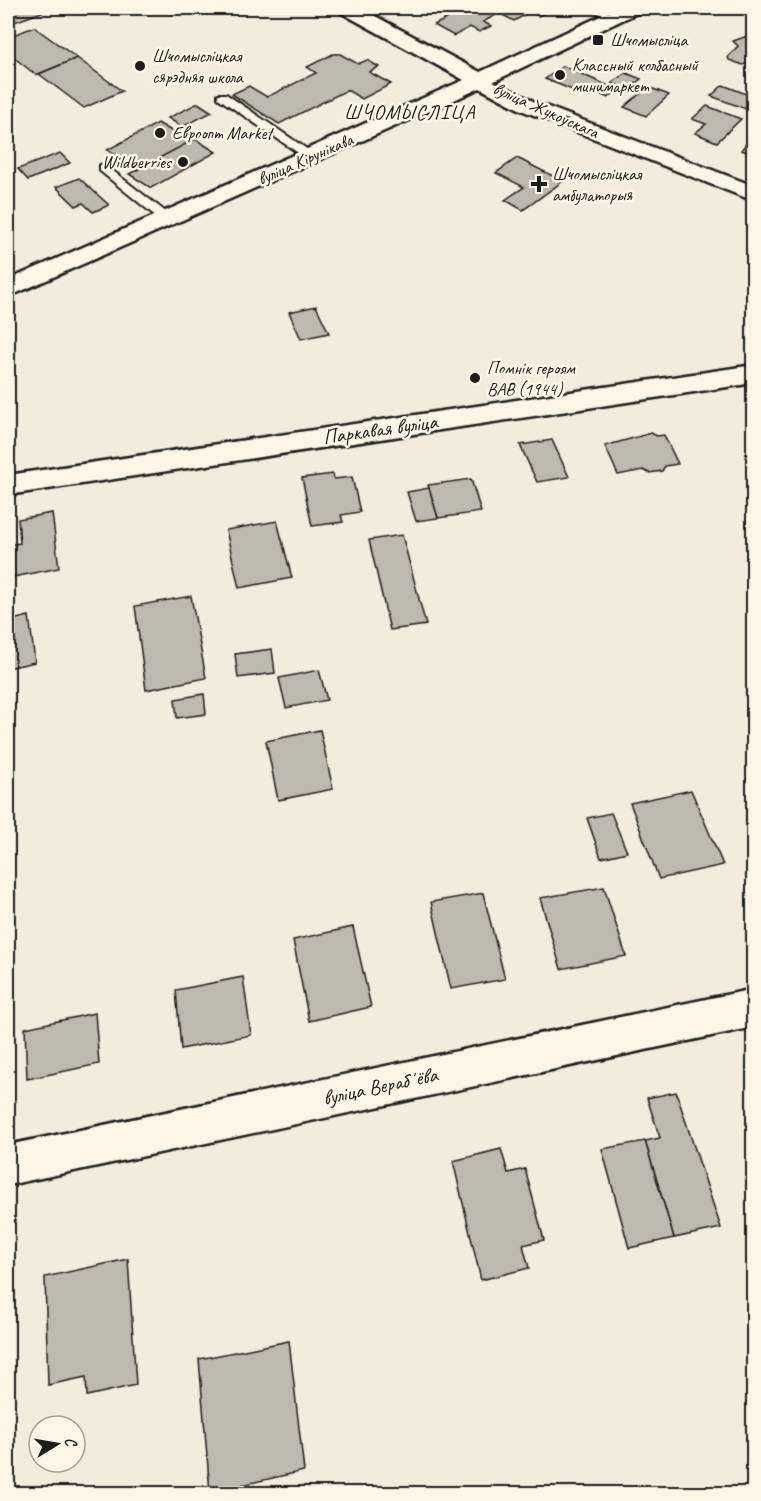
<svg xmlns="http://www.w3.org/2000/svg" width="761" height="1501" font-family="Caveat,sans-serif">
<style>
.building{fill:#beb9ae;stroke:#1c1c1c;stroke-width:1.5}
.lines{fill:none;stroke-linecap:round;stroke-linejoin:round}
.lane-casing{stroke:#1c1c1c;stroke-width:4}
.street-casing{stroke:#1c1c1c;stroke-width:5}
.secondary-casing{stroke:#1c1c1c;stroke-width:5}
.lane{fill:#fcf5e5;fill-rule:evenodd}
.street{fill:#fcf5e5;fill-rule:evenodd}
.secondary{fill:#fcf5e5;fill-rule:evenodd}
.poi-dot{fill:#1c1c1c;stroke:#fcf5e5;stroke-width:2}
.labels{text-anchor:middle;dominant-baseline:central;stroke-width:5;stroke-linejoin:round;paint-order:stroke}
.far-poi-label{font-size:18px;fill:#1c1c1c;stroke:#fcf5e5;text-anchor:start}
.far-street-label{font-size:18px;fill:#1c1c1c;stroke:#fcf5e5}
.far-quarter-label{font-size:20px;letter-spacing:1.5px;fill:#1c1c1c;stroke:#fcf5e5}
.street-label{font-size:21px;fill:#1c1c1c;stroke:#fcf5e5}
</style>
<rect width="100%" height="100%" fill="#f3ecdd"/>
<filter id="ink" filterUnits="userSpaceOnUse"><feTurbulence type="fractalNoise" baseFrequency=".0167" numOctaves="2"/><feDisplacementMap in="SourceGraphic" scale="12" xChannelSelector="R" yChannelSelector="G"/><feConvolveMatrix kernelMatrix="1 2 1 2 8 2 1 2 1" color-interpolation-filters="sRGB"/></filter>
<g filter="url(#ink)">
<g class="building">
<path d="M 8,8 L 53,8 L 12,23 L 8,20 Z"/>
<path d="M 468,8 L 555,8 L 538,16 L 530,12 L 514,21 L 499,13 L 483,22 L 491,26 L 479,32 L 470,27 L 454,36 L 434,25 Z"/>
<path d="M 34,27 L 77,58 L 36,75 L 8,53 L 8,37 Z"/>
<path d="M 750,35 L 754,37 L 754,61 L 743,65 L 729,60 L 728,57 L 738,46 L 733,41 Z"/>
<path d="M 333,54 L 340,54 L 358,64 L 367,60 L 379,67 L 369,72 L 391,84 L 362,99 L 347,90 L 279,124 L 232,94 L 249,86 L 267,97 L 316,73 L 307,67 Z"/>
<path d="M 77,58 L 122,91 L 84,108 L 39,74 Z"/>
<path d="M 563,66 L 618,90 L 608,98 L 584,87 L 577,92 L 545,79 Z"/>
<path d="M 626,73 L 641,79 L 627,90 L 612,83 Z"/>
<path d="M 723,85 L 754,97 L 754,112 L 711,96 Z"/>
<path d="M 648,87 L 669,95 L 646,116 L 624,107 Z"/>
<path d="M 198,103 L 212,112 L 182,127 L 168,118 Z"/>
<path d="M 707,106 L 741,119 L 717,142 L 695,133 L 706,124 L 692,119 Z"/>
<path d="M 158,123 L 190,142 L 138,170 L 107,150 Z"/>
<path d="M 195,139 L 216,152 L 151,188 L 129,174 Z"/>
<path d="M 749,140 L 754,142 L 754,154 L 741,150 Z"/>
<path d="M 60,153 L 70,163 L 28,180 L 18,169 Z"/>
<path d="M 517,158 L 563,181 L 523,210 L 505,200 L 524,187 L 496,173 Z"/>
<path d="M 79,178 L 109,205 L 93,212 L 83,203 L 76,206 L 56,187 Z"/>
<path d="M 316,306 L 329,333 L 301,339 L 289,312 Z"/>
<path d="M 651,433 L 657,436 L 664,435 L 678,464 L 665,466 L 662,471 L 649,473 L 643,470 L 618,475 L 605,446 Z"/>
<path d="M 552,440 L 569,477 L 537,482 L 520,445 Z"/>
<path d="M 333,474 L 334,479 L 352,477 L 360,512 L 341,515 L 343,522 L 312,526 L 302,478 Z"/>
<path d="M 471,479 L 481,512 L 438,518 L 428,485 Z"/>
<path d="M 429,488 L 438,518 L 416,521 L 407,492 Z"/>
<path d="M 52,513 L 59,568 L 8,578 L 8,545 L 20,543 L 18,519 Z"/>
<path d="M 277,521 L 292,578 L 239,588 L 226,530 Z"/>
<path d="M 402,535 L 426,625 L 390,630 L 369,540 Z"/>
<path d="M 191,596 L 206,678 L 146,690 L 135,606 Z"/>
<path d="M 29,616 L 35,662 L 8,668 L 8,621 Z"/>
<path d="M 272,649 L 275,673 L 238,678 L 235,654 Z"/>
<path d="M 319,670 L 327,700 L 286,708 L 279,678 Z"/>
<path d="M 204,694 L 206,714 L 177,718 L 175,699 Z"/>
<path d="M 320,730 L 333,789 L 278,800 L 266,741 Z"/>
<path d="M 691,790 L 723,865 L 659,879 L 630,803 Z"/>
<path d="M 611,813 L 627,852 L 601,858 L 587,818 Z"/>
<path d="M 604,887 L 626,956 L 561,969 L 540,898 Z"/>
<path d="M 483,893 L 505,979 L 451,989 L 431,902 Z"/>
<path d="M 353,927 L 371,1007 L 309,1021 L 293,940 Z"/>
<path d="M 243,977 L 251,1035 L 181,1049 L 176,990 Z"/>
<path d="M 95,1013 L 99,1064 L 27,1079 L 25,1028 Z"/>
<path d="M 676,1092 L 721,1228 L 674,1238 L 645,1141 L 660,1138 L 647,1098 Z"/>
<path d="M 645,1141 L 674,1238 L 629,1248 L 602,1149 Z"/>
<path d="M 501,1149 L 508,1173 L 525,1169 L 544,1240 L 523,1245 L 529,1268 L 481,1280 L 453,1161 Z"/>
<path d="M 128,1259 L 136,1385 L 87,1396 L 86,1377 L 48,1385 L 45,1277 Z"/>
<path d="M 289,1341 L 304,1471 L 210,1492 L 199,1359 Z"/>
</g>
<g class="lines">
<g class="lane-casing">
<g id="lane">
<path d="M 589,8 L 601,8 L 617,17 L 608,19 Z"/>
<path d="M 218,94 L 226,94 L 317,156 L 307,159 L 218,98 Z"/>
<path d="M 104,164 L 171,216 L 171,222 L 163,222 L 100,171 L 100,165 Z"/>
</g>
</g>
<g class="street-casing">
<g id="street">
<path d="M 481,75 L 535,102 L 754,186 L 754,201 L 521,110 L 474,85 L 471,81 L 474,77 Z"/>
<path d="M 754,365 L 754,383 L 8,495 L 8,475 Z"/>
<path d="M 754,989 L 754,1027 L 8,1185 L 8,1145 Z"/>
</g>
</g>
<g class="secondary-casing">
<path id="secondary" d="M 337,8 L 360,8 L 480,72 L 618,8 L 642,8 L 639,12 L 448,103 L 8,297 L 8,280 L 464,80 L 340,12 Z"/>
</g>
<use href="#lane" class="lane"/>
<use href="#street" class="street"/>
<use href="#secondary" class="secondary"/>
</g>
</g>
<g class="poi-dot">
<rect x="592" y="34" width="12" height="12" rx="3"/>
<circle cx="140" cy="66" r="6"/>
<circle cx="560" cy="75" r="6"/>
<circle cx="160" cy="133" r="6"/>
<circle cx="183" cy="162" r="6"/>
<path d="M536 175h6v6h6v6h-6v6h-6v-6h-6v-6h6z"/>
<circle cx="475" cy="378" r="6"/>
</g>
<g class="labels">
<g class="far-poi-label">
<text x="610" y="40">Шчомысліца</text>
<text x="152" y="56">Шчомысліцкая<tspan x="152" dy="21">сярэдняя школа</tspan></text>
<text x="572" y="65">Классный колбасный<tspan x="572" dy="21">минимаркет</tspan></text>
<text x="172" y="133">Евроопт Market</text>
<text x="171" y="162" text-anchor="end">Wildberries</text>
<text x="552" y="174">Шчомысліцкая<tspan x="552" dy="21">амбулаторыя</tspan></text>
<text x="487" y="368">Помнік героям<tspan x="487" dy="21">ВАВ (1944)</tspan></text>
</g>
<g class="far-street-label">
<text transform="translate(546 110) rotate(24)">вуліца Жукоўскага</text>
<text transform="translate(305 159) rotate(-24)">вуліца Кірунікава</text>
</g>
<g class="far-quarter-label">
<text x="410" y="112">ШЧОМЫСЛІЦА</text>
</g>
<g class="street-label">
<text transform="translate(380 429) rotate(-8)">Паркавая вуліца</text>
<text transform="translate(380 1086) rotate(-12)">вуліца Верабʼёва</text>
</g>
</g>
<rect width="761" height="1501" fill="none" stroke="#fcf5e5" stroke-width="30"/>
<rect x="15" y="15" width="731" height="1471" fill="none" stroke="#1c1c1c" stroke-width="2" filter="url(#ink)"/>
<g transform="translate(57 1444) rotate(79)"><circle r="28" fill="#fcf5e5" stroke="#a29e95" stroke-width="1.5"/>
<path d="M0-4.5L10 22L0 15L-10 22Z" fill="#1c1c1c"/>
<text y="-9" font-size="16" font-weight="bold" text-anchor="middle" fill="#1c1c1c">С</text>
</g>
</svg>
